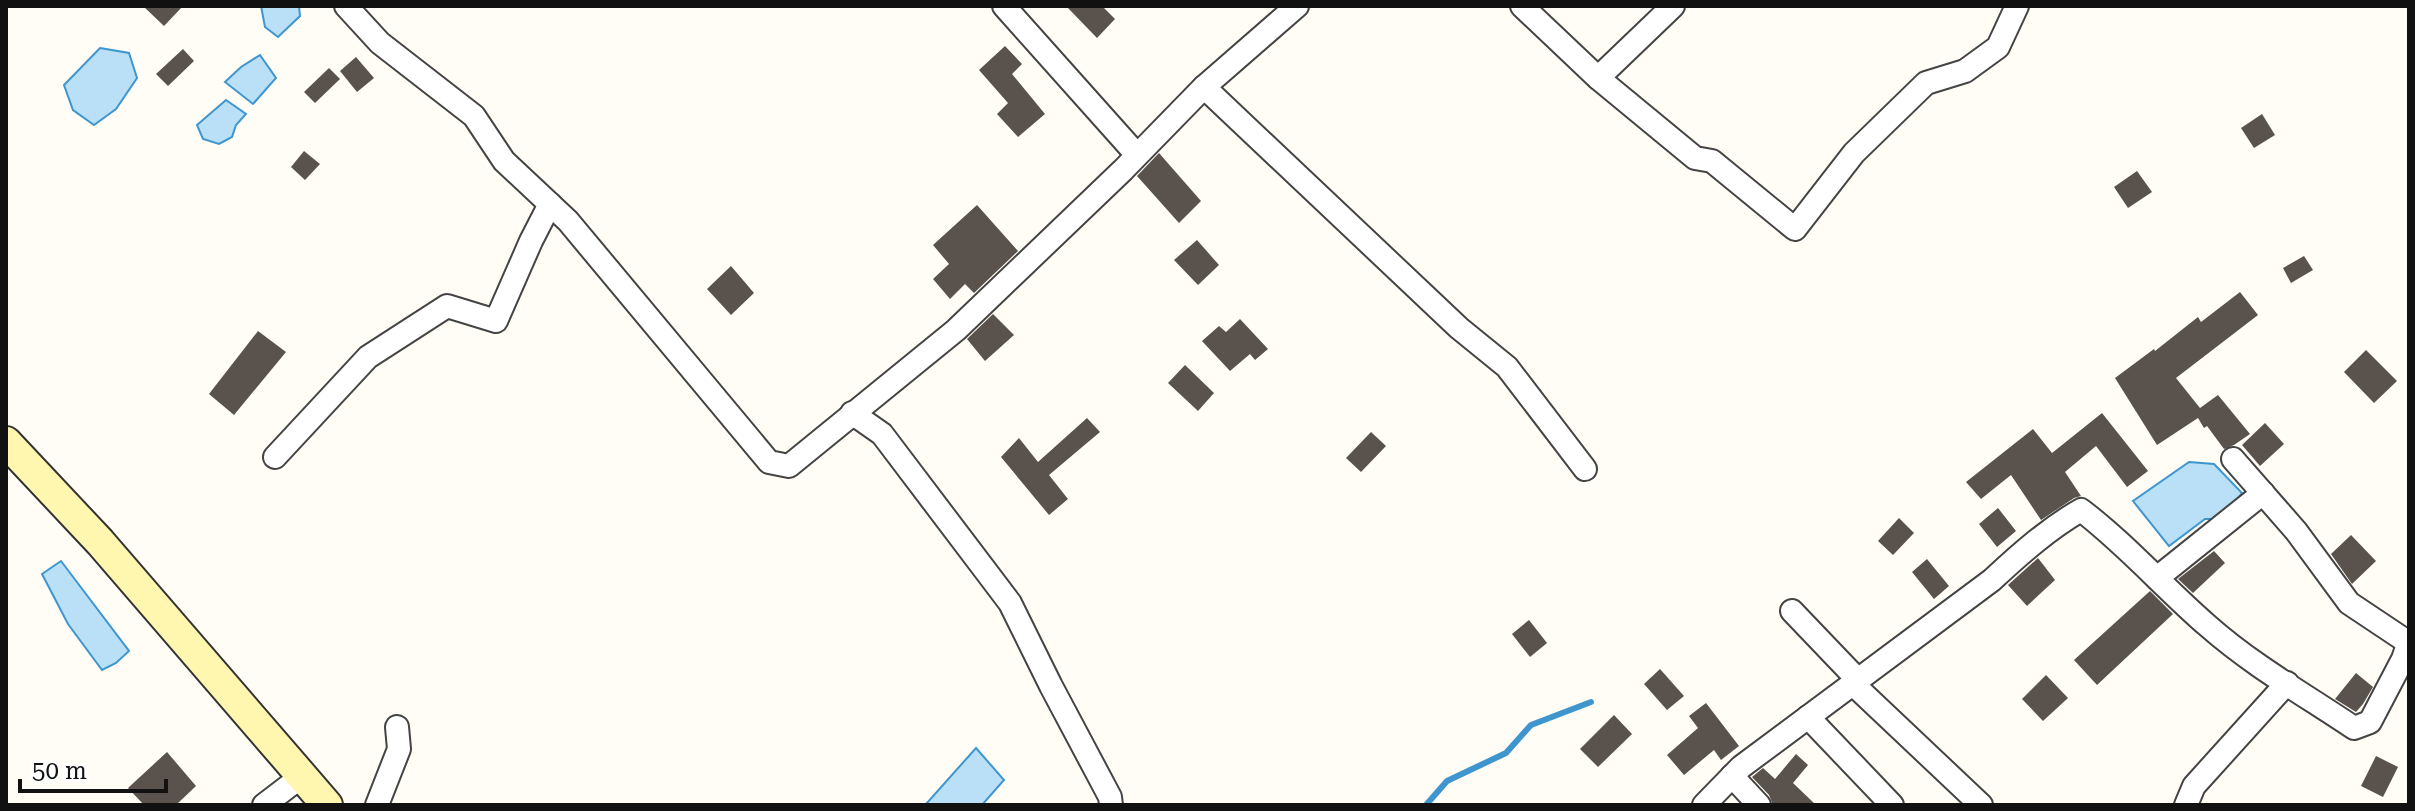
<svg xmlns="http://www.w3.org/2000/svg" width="2415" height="811" font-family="'Roboto Serif',serif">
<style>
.water{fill:#b9e0f7;stroke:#3f96cf;stroke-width:2}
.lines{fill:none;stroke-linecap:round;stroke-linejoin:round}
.stream{stroke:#3f96cf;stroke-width:6}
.building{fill:#5a524d}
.minor-casing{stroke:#444;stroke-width:26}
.secondary-casing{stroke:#333;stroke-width:34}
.minor{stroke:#fff;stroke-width:22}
.secondary{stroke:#fff6b0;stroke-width:30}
</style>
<rect width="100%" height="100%" fill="#fffdf5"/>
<g class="water">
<path d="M 261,6 L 299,6 L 300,16 L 278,37 L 265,27 Z"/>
<path d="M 100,48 L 129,53 L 137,78 L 116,109 L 94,125 L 73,110 L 64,85 Z"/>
<path d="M 260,55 L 276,78 L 253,104 L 225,82 L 241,67 Z"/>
<path d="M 226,100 L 246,114 L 236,125 L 232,137 L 219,144 L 203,139 L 197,125 Z"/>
<path d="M 2189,462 L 2214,464 L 2242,493 L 2222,519 L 2205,519 L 2169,546 L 2133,501 Z"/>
<path d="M 61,561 L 129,651 L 116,663 L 102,670 L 68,624 L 42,574 Z"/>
<path d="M 976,748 L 1004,780 L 982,805 L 926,804 Z"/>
</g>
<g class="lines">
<path class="stream" d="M 1426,805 L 1447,781 L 1506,753 L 1531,725 L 1591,702"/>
</g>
<g class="building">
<path d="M 143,6 L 183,6 L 164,26 Z"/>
<path d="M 1066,6 L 1102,6 L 1115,19 L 1097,38 Z"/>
<path d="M 1005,46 L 1022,64 L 1012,74 L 1045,114 L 1018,137 L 997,114 L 1008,103 L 979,70 Z"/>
<path d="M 183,49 L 194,61 L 168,86 L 156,74 Z"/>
<path d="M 356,57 L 374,78 L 357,92 L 340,71 Z"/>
<path d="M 329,68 L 340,79 L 315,103 L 304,92 Z"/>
<path d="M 2262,114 L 2275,135 L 2254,148 L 2241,128 Z"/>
<path d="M 304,151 L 320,164 L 305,180 L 291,167 Z"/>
<path d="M 1159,153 L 1201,201 L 1179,223 L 1137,176 Z"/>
<path d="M 2137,171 L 2152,192 L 2128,208 L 2114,187 Z"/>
<path d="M 977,205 L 1018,251 L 974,293 L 965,284 L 950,299 L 933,279 L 949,264 L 933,245 Z"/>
<path d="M 1197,240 L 1219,265 L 1198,285 L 1174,260 Z"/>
<path d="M 2304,256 L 2313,270 L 2291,283 L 2283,268 Z"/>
<path d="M 731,266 L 754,293 L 731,315 L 707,289 Z"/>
<path d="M 2240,292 L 2258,315 L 2176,378 L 2200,408 L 2218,395 L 2250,434 L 2234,445 L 2224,449 L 2207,426 L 2204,428 L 2198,418 L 2157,445 L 2115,378 L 2154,349 L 2155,351 L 2198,317 L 2201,322 Z"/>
<path d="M 993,314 L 1014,335 L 985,361 L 967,339 Z"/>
<path d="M 1240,319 L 1268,349 L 1255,360 L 1250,354 L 1230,371 L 1202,341 L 1219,326 L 1226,332 Z"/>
<path d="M 258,331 L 286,352 L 234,415 L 209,394 Z"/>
<path d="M 2366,350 L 2397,381 L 2374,403 L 2344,372 Z"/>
<path d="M 1185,365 L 1214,393 L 1198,411 L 1168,383 Z"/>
<path d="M 2102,413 L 2148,471 L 2127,487 L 2096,446 L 2065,472 L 2081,496 L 2074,498 L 2041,520 L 2011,475 L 1981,499 L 1966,482 L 2033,429 L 2052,453 Z"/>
<path d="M 1087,418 L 1100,432 L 1049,475 L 1068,499 L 1049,515 L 1001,457 L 1019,438 L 1038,462 Z"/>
<path d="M 2265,423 L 2284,444 L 2260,466 L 2242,445 Z"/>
<path d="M 1371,432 L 1386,446 L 1361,472 L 1346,458 Z"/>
<path d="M 1998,508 L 2016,531 L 1997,547 L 1979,524 Z"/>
<path d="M 1899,518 L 1914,533 L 1893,555 L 1878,541 Z"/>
<path d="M 2351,535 L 2376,561 L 2352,584 L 2331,554 Z"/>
<path d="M 2214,551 L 2225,563 L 2193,593 L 2178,579 Z"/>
<path d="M 2038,558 L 2055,580 L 2027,606 L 2008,585 Z"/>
<path d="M 1927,559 L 1949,586 L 1934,599 L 1912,572 Z"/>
<path d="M 2150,591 L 2173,614 L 2097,685 L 2074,660 Z"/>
<path d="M 1529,620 L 1547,643 L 1530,657 L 1512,634 Z"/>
<path d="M 1660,669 L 1684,696 L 1667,710 L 1644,684 Z"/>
<path d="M 2356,673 L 2373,687 L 2363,704 L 2356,712 L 2335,699 Z"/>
<path d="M 2046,675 L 2068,698 L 2043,721 L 2022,699 Z"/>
<path d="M 1706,703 L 1739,746 L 1721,760 L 1714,750 L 1684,775 L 1667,755 L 1698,728 L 1689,716 Z"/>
<path d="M 1614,715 L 1632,734 L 1598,767 L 1580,749 Z"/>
<path d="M 167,752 L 196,786 L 176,805 L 144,805 L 128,788 Z"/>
<path d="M 1796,754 L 1808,765 L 1793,783 L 1816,805 L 1773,805 L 1769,795 L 1752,777 L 1763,768 L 1775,779 Z"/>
<path d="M 2376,756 L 2398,767 L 2383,797 L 2361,786 Z"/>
</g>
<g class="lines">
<g class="minor-casing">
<g id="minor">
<path d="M 346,6 L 380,43 L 474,116 L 504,161 L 568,221 L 769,462 L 789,466 L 956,330 L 1123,170 L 1204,87 L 1297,6"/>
<path d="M 1004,6 L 1137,155"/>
<path d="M 1522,6 L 1598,78 L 1695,158 L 1712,161 L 1795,229 L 1854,153 L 1926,83 L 1965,71 L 1998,47 L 2017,6"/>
<path d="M 1598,78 L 1673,6"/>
<path d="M 1204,87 L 1459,328 L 1507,367 L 1585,469"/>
<path d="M 852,413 L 882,434 L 1010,603 L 1051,686 L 1110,797 L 1111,805"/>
<path d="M 275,457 L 368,357 L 447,306 L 496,321 L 531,241 L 550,204"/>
<path d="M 2233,459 L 2296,531 L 2349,603 L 2409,643"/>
<path d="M 2157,578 L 2263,493"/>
<path d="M 1792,611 L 1858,680"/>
<path d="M 1853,684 L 1981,805"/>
<path d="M 1808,717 L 1892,805"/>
<path d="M 1732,776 L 1759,805"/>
<path d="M 264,805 L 302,776"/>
<path d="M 377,805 L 399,749 L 397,727"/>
<path d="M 1704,805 L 1741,767 L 1992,580 C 2020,554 2048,529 2081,510 C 2127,545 2165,589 2208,626 C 2252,665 2305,695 2354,728 L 2370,722 L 2403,659 L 2409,642"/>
<path d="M 2186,805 L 2194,786 L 2287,683"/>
</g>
</g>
<g class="secondary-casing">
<path id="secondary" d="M 6,442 L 100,542 L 327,805"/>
</g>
<use href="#minor" class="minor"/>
<use href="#secondary" class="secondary"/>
</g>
<rect width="2415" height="811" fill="none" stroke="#111111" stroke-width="16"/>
<path d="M20 779v12h146v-12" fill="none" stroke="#111111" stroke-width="4"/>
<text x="32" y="779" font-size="24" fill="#111111" stroke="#ffffff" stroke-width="6" paint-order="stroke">50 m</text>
</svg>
